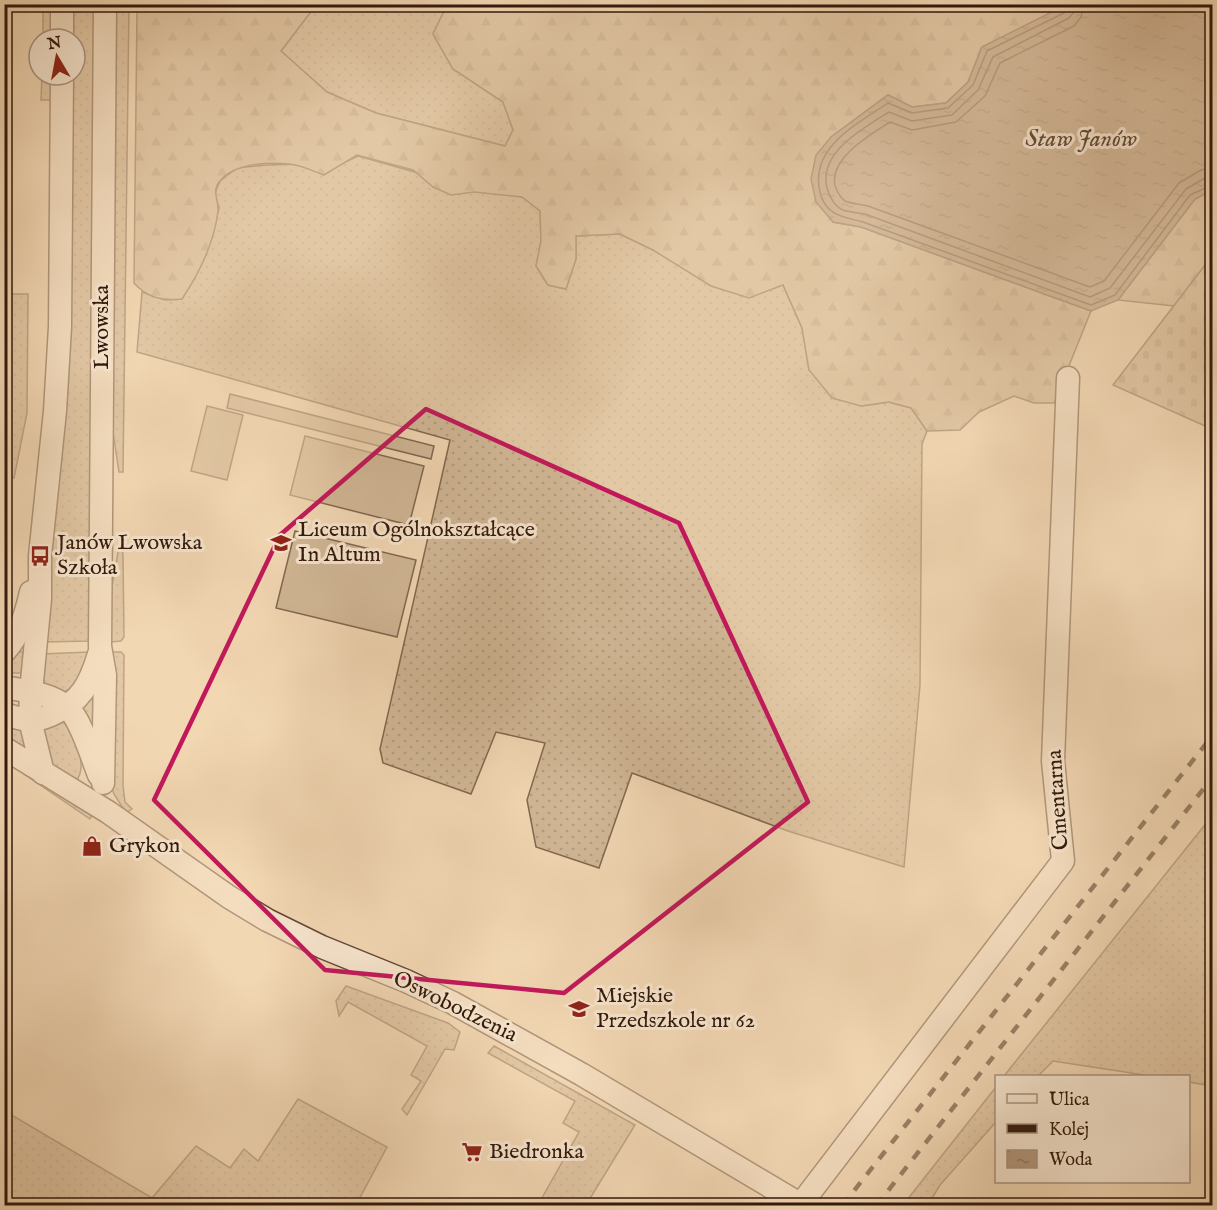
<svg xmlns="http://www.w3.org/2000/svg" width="1217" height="1210" font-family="'IM FELL English',serif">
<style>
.grass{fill:url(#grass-dots);stroke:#826850;stroke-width:1.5}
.forest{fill:url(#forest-firs);stroke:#826850;stroke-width:1.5}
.cemetery{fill:url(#cemetery-stones);stroke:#826850;stroke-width:1.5}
.pitch{fill:#d1b796;stroke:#826850;stroke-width:1.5}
.water{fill:url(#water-ripples);stroke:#7e644e;stroke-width:1.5}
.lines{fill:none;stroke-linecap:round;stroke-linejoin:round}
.shore{stroke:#725842;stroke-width:1.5}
.minor-casing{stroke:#624835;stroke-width:25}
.minor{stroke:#f7e5ce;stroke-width:22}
.rail{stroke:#32190b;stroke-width:4.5;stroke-dasharray:10 10;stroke-linecap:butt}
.marked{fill:none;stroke:#c2185b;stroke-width:4.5;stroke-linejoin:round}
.labels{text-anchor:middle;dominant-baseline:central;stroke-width:6;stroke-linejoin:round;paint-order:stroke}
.street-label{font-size:22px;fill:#32190b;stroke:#f7e5ce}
.poi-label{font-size:22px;fill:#32190b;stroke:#f7e5ce;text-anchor:start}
.water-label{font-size:24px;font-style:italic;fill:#654b37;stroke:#f7e5ce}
</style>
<defs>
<pattern id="grass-dots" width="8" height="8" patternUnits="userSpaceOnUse" patternTransform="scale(1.5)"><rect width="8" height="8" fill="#d1b796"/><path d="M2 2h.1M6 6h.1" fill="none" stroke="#b49d80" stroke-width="1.8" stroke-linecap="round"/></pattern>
<pattern id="forest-firs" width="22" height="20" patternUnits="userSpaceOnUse" patternTransform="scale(1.5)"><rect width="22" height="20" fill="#d1b796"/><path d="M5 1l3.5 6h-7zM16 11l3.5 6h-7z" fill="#b49d80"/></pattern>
<pattern id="cemetery-stones" width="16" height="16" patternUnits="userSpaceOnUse" patternTransform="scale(1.5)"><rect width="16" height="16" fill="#d1b796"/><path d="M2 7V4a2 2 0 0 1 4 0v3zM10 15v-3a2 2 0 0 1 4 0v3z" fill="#b49d80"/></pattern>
<pattern id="water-ripples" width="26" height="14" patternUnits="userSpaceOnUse" patternTransform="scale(1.5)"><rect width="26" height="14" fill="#b1967a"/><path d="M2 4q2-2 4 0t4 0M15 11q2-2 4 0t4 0" fill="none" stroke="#917a62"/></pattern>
</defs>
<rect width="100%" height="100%" fill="#f2d7b3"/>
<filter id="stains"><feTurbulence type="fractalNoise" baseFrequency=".00333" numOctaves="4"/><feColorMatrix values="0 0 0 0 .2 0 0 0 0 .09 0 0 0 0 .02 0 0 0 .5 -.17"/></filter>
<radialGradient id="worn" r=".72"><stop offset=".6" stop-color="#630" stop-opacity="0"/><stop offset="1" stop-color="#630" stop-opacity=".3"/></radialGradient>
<g class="grass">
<path d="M 129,4 L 123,472 L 119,472 L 112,425 L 114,5 Z"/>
<rect x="43" y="5" width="9" height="34"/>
<path d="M 72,5 L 95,5 L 90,641 L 43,642 L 65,407 L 72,75 L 75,75 L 75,39 L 72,39 Z"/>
<path d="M 136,5 L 184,5 L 177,8 L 137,10 Z"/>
<path d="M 316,5 L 447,5 L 433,34 L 453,69 L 503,102 L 513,130 L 505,146 L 376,113 L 327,92 L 281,51 Z"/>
<path d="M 42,75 L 52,75 L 51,100 L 41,100 Z"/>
<path d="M 358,156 L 478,190 L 522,197 L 540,211 L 541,241 L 536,266 L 548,285 L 566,289 L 576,259 L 576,236 L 620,234 L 653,250 L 783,285 L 802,328 L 809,370 L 861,406 L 889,402 L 912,408 L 927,431 L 922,444 L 920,685 L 904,867 L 788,831 L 632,773 L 599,868 L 536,847 L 527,800 L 545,743 L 496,732 L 471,794 L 383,763 L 380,749 L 450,440 L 137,352 L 142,292 L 165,300 L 182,299 L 194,279 L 213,232 L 219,208 L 215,193 L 220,181 L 237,168 L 267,165 L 303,164 L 324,175 L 339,165 Z"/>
<path d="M 5,294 L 28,294 L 27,413 L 14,478 L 5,476 Z"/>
<path d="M 119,546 L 122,546 L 123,555 L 124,637 L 121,641 L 111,642 L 111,592 Z"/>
<path d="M 16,650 L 27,654 L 23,673 L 5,673 L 5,662 Z"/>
<path d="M 89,652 C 87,667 78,686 64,692 L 41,682 L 42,654 Z"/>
<path d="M 110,652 L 121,652 L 124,655 L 123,786 L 125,802 L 132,809 L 126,813 L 114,794 L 110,783 Z"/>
<path d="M 94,688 L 96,738 L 77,708 Z"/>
<path d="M 60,718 C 74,733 90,765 75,783 L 52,769 L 37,728 Z"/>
<path d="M 4,722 L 21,725 L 27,749 L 5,741 Z"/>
<path d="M 26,770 L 92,815 L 90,819 L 24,774 Z"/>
<path d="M 1212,816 L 1212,1086 L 1189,1082 L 1188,1076 L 1151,1076 L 1053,1061 L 1038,1076 L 1004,1076 Z"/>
<path d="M 346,986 L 448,1023 L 460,1032 L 454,1050 L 445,1049 L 407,1115 L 402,1109 L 421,1081 L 411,1075 L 427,1046 L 348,1002 L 339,1016 L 336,1001 Z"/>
<path d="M 494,1046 L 635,1125 L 586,1205 L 538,1205 L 579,1132 L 563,1123 L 575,1101 L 488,1053 Z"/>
<path d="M 996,1087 L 996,1122 L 940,1185 L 928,1205 L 903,1205 Z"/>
<path d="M 298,1099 L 387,1147 L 356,1205 L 5,1205 L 5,1111 L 152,1198 L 196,1146 L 230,1168 L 244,1149 L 258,1161 Z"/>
</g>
<g class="forest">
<path d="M 184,4 L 316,5 L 281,51 L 327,92 L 376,113 L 505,146 L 513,130 L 503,102 L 453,69 L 433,34 L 447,5 L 1066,5 L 982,47 L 968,82 L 946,103 L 912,107 L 888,95 L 831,137 L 833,222 L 861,227 L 1091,311 L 1054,403 L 1034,403 L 1014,396 L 979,412 L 960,430 L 927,431 L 911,408 L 889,402 L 861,406 L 832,398 L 809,370 L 802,328 L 783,285 L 749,298 L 711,286 L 653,250 L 620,234 L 576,236 L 576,259 L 566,289 L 548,285 L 536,266 L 541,241 L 540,211 L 522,197 L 474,192 L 451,195 L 433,187 L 413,170 L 357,155 L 324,175 C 313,171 301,165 289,164 C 269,162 234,163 220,181 C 211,191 219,200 218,211 C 214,244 200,272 182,299 C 163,301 147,298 134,283 L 137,10 L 177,8 Z"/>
<path d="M 1212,190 L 1212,256 L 1174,306 L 1118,300 L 1195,199 Z"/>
</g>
<path class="cemetery" d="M 1212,256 L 1212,429 L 1113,385 Z"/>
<g class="pitch">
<path d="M 230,394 L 434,446 L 431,459 L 227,408 Z"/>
<path d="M 207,406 L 243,415 L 227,480 L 191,471 Z"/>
<path d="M 305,436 L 424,466 L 409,525 L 290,495 Z"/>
<path d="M 295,531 L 416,560 L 397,637 L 276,608 Z"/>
</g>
<path class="water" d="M 1066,5 L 1212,5 L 1212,190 L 1195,199 L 1118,300 L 1091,311 L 861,227 L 833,222 L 816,202 L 811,179 L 816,155 L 831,137 L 888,95 L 912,107 L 946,103 L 968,82 L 982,47 Z"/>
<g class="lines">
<g class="shore">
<path d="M 1067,4 L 1064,13 L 987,51 L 973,85 L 948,108 L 912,113 L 888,103 C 857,124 809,148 820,192 C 825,215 843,217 863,222 L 1091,305 L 1115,295 L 1190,195 L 1212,185"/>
<path d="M 1075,4 L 1073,13 L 1069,18 L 993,57 L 978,90 L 952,115 L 912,121 L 889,112 C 863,128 818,153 827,188 C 829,196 835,207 843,210 C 850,212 858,213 865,214 L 1090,297 L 1110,288 L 1186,189 L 1205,178 L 1212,177"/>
<path d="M 1084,4 L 1081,17 L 1074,26 L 1000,63 L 985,96 L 956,122 L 912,130 L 890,122 C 870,135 829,158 835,186 C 837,191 840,198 845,201 C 851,204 862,204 868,206 L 1090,287 L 1104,281 L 1179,183 L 1201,170 L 1212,168"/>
</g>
<g class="minor-casing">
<g id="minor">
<path d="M 62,39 L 62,4"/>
<path d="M 4,652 C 20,635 26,614 31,592"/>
<path d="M 4,687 C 25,691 50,693 67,707 C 81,719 92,758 99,775"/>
<path d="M 4,714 C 12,716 20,719 28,720 C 36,721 44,718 51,715 C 81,702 90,684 99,654"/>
<path d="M 4,748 L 108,812 L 229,897 L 267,920 L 322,947 L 406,981 L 453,1003 L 581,1074 L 803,1206"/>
<path d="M 43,773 L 30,720 L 31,692 L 40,599 L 40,556 L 55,411 L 60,327 L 62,75"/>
<path d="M 103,783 L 105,675 L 100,646 L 105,4"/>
<path d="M 801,1204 L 1063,861 L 1053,761 L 1068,378"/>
</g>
</g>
<use href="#minor" class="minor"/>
<g class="rail">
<path d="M 842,1206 L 1212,736"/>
<path d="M 876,1206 L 1212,778"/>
</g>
</g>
<path d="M0 0H1217V1210H0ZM 426,409 L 679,523 L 808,802 L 564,993 L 325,970 L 154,800 L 280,535 Z" fill="#f2d7b3" fill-opacity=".55" fill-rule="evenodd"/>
<path class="marked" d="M 426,409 L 679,523 L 808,802 L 564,993 L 325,970 L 154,800 L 280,535 Z"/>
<defs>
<g id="school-bare" transform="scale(1.62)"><path d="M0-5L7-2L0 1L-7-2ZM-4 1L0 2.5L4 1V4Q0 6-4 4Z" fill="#8f2418" stroke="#f7e5ce" stroke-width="2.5" paint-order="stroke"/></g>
<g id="bus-bare" transform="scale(1.62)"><path d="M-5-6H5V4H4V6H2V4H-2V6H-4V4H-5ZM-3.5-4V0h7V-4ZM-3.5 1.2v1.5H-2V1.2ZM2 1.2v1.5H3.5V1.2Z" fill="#8f2418" stroke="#f7e5ce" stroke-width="2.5" paint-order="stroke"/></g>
<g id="shop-bare" transform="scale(1.62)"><path d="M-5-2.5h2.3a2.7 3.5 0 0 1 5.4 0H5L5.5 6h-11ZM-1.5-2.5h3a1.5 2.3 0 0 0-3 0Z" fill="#8f2418" stroke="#f7e5ce" stroke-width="2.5" paint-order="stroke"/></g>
<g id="supermarket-bare" transform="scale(1.62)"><path d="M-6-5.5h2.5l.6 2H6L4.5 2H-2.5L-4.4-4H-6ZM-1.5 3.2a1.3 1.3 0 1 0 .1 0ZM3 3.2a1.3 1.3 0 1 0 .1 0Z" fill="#8f2418" stroke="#f7e5ce" stroke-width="2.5" paint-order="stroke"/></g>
</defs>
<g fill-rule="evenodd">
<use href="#school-bare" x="281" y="543"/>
<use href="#bus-bare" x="40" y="556"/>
<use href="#shop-bare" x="92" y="846"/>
<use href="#school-bare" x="579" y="1009"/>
<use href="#supermarket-bare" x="472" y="1152"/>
</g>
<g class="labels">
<g class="street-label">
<text transform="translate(102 327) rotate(-90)">Lwowska</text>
<text transform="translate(1058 800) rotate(-94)">Cmentarna</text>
<text transform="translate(455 1007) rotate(26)">Oswobodzenia</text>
</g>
<g class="poi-label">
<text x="298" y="530">Liceum Ogólnokształcące<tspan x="298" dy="25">In Altum</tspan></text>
<text x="57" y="543">Janów Lwowska<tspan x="57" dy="25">Szkoła</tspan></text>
<text x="109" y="846">Grykon</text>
<text x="596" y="996">Miejskie<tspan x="596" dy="25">Przedszkole nr 62</tspan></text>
<text x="489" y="1152">Biedronka</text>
</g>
<g class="water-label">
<text x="1081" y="139">Staw Janów</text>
</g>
</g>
<rect width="1217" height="1210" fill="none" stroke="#f2d7b3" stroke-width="24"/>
<rect x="6" y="6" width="1205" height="1198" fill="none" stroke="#32190b" stroke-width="3"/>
<rect x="12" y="12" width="1193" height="1186" fill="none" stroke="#32190b" stroke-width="1.5"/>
<rect x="995" y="1075" width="195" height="108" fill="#f7e5ce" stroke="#a89380" stroke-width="1.5"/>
<rect x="1007" y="1094" width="30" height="9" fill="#f7e5ce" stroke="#a89380" stroke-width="1.5"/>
<text x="1049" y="1105" font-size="18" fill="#32190b">Ulica</text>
<rect x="1007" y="1124" width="30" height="9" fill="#32190b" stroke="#a89380" stroke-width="1.5"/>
<text x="1049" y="1135" font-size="18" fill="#32190b">Kolej</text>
<rect x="1007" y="1150" width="30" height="18" fill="url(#water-ripples)" stroke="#a89380" stroke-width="1.5"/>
<text x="1049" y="1165" font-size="18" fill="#32190b">Woda</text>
<g transform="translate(57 57) rotate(350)"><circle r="28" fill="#f7e5ce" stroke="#a89380" stroke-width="1.5"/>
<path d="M0-4.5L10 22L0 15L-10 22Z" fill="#8f2418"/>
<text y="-9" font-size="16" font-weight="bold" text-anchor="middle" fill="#32190b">N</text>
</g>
<rect width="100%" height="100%" filter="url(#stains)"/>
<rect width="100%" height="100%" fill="url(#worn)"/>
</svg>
